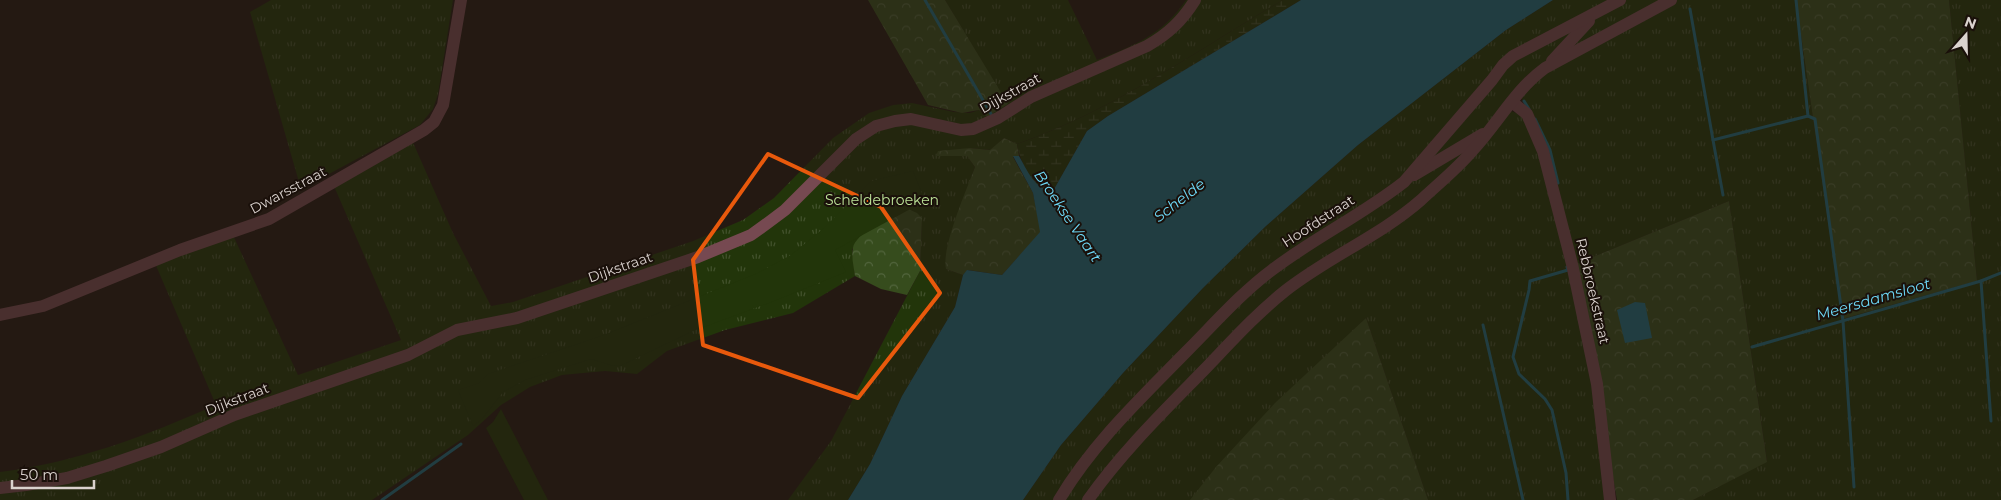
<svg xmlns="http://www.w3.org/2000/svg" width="2001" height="500" font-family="Montserrat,sans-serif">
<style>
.grass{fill:url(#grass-tufts)}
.forest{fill:url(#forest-crowns)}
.wetland{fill:url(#wetland-marsh)}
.park{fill:#22350a}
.water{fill:#1d687b}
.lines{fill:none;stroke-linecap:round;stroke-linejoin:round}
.stream{stroke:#1d687b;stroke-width:3}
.street{stroke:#764951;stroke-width:12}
.marked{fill:none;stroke:#e8590c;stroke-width:4;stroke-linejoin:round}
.labels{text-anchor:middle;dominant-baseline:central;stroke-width:4;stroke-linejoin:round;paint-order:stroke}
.street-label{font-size:14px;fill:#dad2ce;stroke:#1a100a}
.park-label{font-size:14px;fill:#bce298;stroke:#1a100a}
.water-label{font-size:15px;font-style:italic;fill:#6dd8f6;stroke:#1a100a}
</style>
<defs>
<pattern id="grass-tufts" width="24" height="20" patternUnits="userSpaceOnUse" patternTransform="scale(1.25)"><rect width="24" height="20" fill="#22350a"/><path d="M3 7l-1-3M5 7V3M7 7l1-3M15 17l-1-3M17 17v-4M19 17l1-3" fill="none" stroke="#42512c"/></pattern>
<pattern id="forest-crowns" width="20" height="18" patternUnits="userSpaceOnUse" patternTransform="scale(1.25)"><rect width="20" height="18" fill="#364c1d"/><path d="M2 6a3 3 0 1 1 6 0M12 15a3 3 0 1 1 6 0" fill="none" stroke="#52653d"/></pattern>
<pattern id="wetland-marsh" width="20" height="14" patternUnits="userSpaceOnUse" patternTransform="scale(1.25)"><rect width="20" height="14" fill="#22350a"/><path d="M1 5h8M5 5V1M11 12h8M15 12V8" fill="none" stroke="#42512c"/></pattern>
</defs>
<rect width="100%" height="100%" fill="#241912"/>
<g class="grass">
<path d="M 271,0 L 453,0 L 438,94 L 433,109 L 420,125 L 301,189 L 250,12 Z"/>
<path d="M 945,0 L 1068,0 L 1097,60 C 1135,45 1162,35 1186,0 L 1283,0 C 1196,51 1112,111 1017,144 L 1004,138 L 991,150 L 970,148 L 936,156 L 967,156 L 975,167 L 955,222 L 946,269 L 963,275 L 955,307 L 902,396 L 870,464 L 848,500 L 788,500 L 831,441 L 920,271 L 922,218 L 852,249 L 855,276 L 793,313 L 725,330 L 667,351 L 637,374 L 605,371 L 562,375 L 530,387 L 501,405 L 468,435 L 372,500 L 0,500 L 0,472 C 78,462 145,436 216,405 L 154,261 L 232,233 L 298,375 L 401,340 L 333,184 L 411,138 L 453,233 L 491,306 L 513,302 L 693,241 L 743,220 L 774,198 L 833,138 L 869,113 L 893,105 L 912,103 L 954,112 L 970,113 L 979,110 L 987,117 L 1007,104 Z"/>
<path d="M 1553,0 L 1662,0 L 1543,65 L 1526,76 L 1510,111 L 1524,115 L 1539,151 L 1597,384 L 1610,500 L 1428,500 L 1366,318 L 1192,500 L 1023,500 L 1061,445 L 1123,373 L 1203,288 L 1266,226 L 1358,145 L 1506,30 Z"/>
<path d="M 1671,0 L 1796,0 L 1842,319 L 1977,281 L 1949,0 L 2001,0 L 2001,500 L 1693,500 L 1767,461 L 1729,201 L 1576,264 L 1531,113 L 1520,96 L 1529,81 Z"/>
</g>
<g class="forest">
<path d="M 868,0 L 945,0 L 1008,104 L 987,117 L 979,110 L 962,113 L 928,105 Z"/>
<path d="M 1796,0 L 1949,0 L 1977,281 L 1842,319 Z"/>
<path d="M 1004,138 L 1017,144 L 1019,156 L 1013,157 L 1033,193 L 1041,232 L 1002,275 L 968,270 L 963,275 L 946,269 C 941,248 967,189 975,167 L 967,156 L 936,156 L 938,151 L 970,148 L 990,150 Z"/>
<path d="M 1729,201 L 1767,462 L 1693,500 L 1617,500 L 1576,264 Z"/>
<path d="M 904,207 L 917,213 L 922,218 L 920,271 L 907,295 L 881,289 L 855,276 C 854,267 851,257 853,248 C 855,234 891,215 904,207 Z"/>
<path d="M 1366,318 L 1428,500 L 1190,500 L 1216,467 L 1275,403 Z"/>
</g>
<path class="wetland" d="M 1283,0 L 1301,0 L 1108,116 L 1087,131 L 1053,191 C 1033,190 1020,162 1017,144 C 1112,111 1196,51 1283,0 Z"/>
<g class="park">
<path d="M 913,171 L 925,201 L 835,250 L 846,272 L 769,303 L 693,331 L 622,365 L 614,366 L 591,359 L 525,380 L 503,392 L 482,419 L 473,426 L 458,390 L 479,383 L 488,374 L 604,335 L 758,273 L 791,255 L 824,228 L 871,181 Z"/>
<path d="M 501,409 L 548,500 L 524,500 L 486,428 L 493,422 Z"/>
</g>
<g class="water">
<path d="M 1301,0 L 1553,0 L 1506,30 L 1358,145 L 1266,226 L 1203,288 L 1123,373 L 1061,445 L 1023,500 L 848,500 L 870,464 L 902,396 L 955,307 L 963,275 L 967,270 L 1002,275 L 1040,232 L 1033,193 L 1013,156 L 1019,156 C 1027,170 1035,190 1053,191 L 1087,131 L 1108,116 Z"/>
<path d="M 1635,302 L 1645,303 L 1652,338 L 1625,343 L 1617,310 Z"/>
</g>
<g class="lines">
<g class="stream">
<path d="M 925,0 L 991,114"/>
<path d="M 1796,0 L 1808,116"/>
<path d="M 1690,9 L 1713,140"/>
<path d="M 1524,101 L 1529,109"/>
<path d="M 1535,119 L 1550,150 L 1558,183"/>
<path d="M 1723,195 L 1713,140 L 1808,116 L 1815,119 L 1843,321 L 1854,487"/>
<path d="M 1567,267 L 1568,270 L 1530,281 L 1529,290 L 1513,357 L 1519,374 L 1545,399 L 1552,410 L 1566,473 L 1568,500"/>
<path d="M 1981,281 L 1991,421"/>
<path d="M 1483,325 L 1523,500"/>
<path d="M 1752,347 L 1981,281 L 2001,273"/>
<path d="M 382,500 L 461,444"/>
</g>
<g class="street">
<path d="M 1552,61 L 1589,21"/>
<path d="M 1512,102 L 1527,114 L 1543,151 L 1572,264 L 1597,384 L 1610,500"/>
<path d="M 1414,175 L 1483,134"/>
<path d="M 0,315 L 43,306 L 180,250 L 269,219 L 424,130 L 434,122 L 443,105 L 461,0"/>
<path d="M 0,488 L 26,485 L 67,478 L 106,466 L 161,447 L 234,415 L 408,355 L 457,330 L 517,318 L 698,257 L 751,235 L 769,222 L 785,210 L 856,139 L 876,126 L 895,121 L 911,119 L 961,130 L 973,129 L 998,118 L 1031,97 L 1147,46 C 1168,34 1182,21 1195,0"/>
<path d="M 1059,500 C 1093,443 1141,398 1187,351 C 1214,324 1241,293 1272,270 C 1314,238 1362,215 1404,182 L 1492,80 L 1503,65 L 1513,56 L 1620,0"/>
<path d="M 1088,500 C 1122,452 1163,412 1204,370 C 1230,343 1256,314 1285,291 C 1328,257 1380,236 1421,200 C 1438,184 1458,168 1473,150 C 1498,123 1515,90 1545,68 L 1671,0"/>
</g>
</g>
<path d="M0 0H2001V500H0ZM 768,154 L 881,207 L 940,293 L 858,398 L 703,345 L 693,260 Z" fill="#241912" fill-opacity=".55" fill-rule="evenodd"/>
<path class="marked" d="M 768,154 L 881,207 L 940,293 L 858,398 L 703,345 L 693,260 Z"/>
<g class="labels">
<g class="street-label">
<text transform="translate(1010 93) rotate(-29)">Dijkstraat</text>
<text transform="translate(288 190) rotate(-28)">Dwarsstraat</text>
<text transform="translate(1318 221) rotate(-33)">Hoofdstraat</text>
<text transform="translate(620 267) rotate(-19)">Dijkstraat</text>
<text transform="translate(1593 291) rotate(77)">Rebbroekstraat</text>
<text transform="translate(237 399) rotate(-21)">Dijkstraat</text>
</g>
<g class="park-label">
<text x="882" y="200">Scheldebroeken</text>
</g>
<g class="water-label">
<text transform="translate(1179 200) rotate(-38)">Schelde</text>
<text transform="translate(1068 216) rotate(56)">Broekse Vaart</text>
<text transform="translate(1873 299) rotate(-16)">Meersdamsloot</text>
</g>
</g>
<g transform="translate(1966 35) rotate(20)" stroke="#1a100a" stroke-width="4" paint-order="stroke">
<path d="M0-4L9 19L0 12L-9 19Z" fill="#dad2ce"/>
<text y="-8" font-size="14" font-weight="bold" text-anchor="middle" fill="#dad2ce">N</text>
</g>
<path d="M12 480v8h82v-8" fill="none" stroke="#dad2ce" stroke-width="2.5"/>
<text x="20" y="480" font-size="15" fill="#dad2ce" stroke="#1a100a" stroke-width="4" paint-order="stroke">50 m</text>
</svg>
